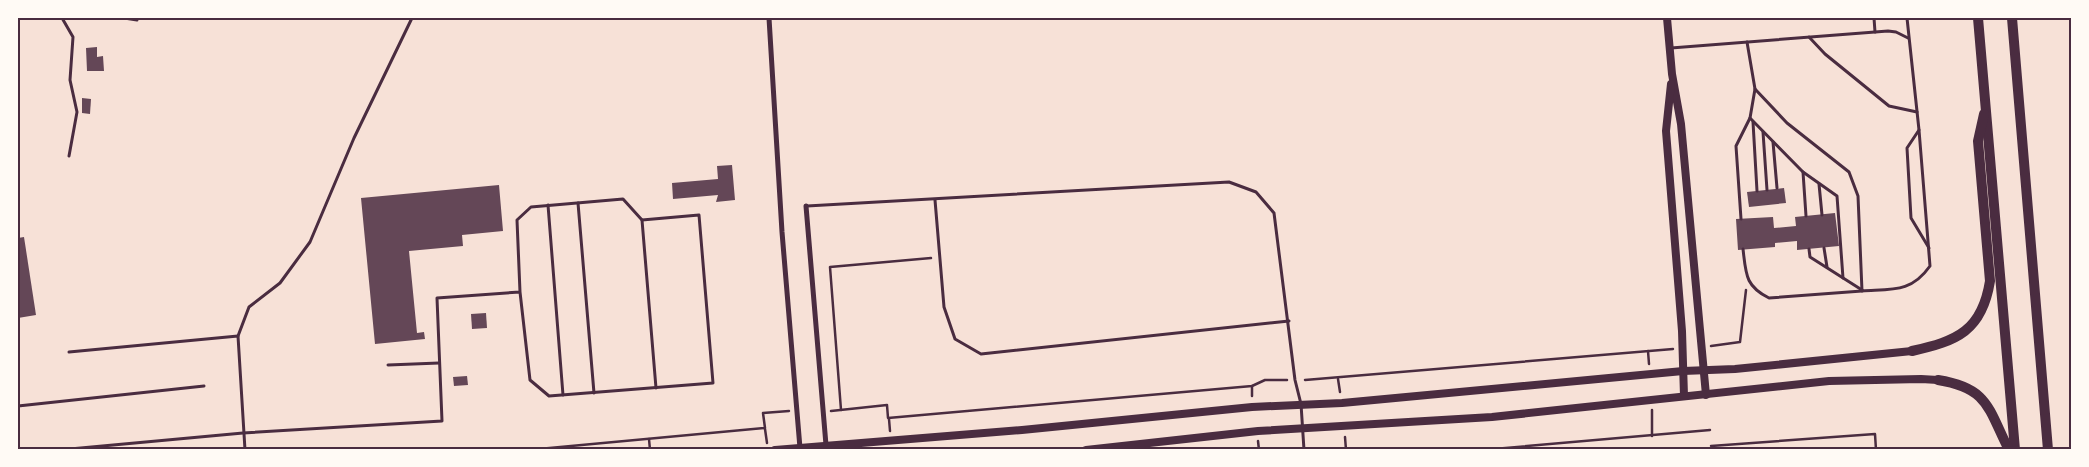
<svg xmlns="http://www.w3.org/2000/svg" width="2089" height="467" font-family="'Fira Sans',sans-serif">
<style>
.building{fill:#644757}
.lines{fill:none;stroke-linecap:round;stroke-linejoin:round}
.path{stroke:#4a2c40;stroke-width:2.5}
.service{stroke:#4a2c40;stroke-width:3}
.minor{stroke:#4a2c40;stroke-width:5}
.tertiary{stroke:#4a2c40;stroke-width:8}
.trunk{stroke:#4a2c40;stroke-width:10}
.neatline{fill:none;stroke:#4a2c40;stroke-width:2}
</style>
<rect width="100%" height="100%" fill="#f7e1d7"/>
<g class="building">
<path d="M 97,47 L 97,57 L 103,56 L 104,71 L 87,71 L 86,48 Z"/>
<path d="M 82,98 L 91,99 L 90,114 L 82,113 Z"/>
<path d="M 732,165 L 735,200 L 716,202 L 718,195 L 673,199 L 672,183 L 718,179 L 717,166 Z"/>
<path d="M 499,185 L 503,231 L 462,235 L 463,246 L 409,251 L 417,333 L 424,332 L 425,339 L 375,344 L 361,198 Z"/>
<path d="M 1784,188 L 1786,203 L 1749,207 L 1747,192 Z"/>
<path d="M 1835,213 L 1839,246 L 1797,250 L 1797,241 L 1775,243 L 1775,247 L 1738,250 L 1736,219 L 1773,217 L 1774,228 L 1796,226 L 1795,217 Z"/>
<path d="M 24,237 L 36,315 L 18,318 L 18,238 Z"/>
<path d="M 486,313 L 487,328 L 472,329 L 471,314 Z"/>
<path d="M 467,376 L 468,385 L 454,386 L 453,377 Z"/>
</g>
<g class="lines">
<g class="path">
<path d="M 1711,346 L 1740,342 L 1746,290"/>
<path d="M 1648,351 L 1649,364"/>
<path d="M 1338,379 L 1340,392"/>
<path d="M 1305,380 L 1673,349"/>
<path d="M 1252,396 L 1252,386"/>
<path d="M 841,410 L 830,267 L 931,258"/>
<path d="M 1652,410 L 1652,436"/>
<path d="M 831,411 L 887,405 L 888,418 L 1252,386 L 1265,380 L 1287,380"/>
<path d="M 889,419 L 890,431"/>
<path d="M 765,429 L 767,443"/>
<path d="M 1345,437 L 1346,450"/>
<path d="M 649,439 L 650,450"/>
<path d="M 1258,441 L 1259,450"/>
<path d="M 1711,446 L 1875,434 L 1876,450"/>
<path d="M 528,450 L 765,428 L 763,413 L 789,411"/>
<path d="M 1482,450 L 1710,430"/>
</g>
<g class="service">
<path d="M 62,18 L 73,37 L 70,80 L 77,112 L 69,156"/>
<path d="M 124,18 L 137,20"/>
<path d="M 1874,18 L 1875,32"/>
<path d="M 1809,37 L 1825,54 L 1889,106 L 1917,112"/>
<path d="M 1671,48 L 1888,31 L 1896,32 L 1908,38"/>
<path d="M 1755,89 L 1787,123 L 1849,172 L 1858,196 L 1862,291 C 1892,289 1911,293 1930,266 L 1919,130 L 1907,18"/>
<path d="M 1750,118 L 1803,172 L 1806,216"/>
<path d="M 1753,122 L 1757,191"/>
<path d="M 1919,130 L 1907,148 L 1911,218 L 1929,248"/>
<path d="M 1763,132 L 1767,190"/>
<path d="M 1773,142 L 1777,188"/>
<path d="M 1803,172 L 1837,196 L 1843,278"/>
<path d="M 1819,184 L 1822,215"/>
<path d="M 935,200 L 944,307 L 955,339 L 981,354 L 1289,321"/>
<path d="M 578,203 L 594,393"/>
<path d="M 548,205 L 563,395"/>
<path d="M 807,206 L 1229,182 L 1256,192 L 1274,213 L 1295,380 L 1301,404 L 1304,450"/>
<path d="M 1741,219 L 1736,146 L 1750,118 L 1755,89 L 1747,42"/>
<path d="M 642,220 L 656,388"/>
<path d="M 1824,248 L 1827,267"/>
<path d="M 1743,249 C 1746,274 1745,286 1769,298 L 1862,291"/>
<path d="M 1809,249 L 1810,257 L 1862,290"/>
<path d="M 238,336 L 249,307 L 280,283 L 310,242 L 354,138 L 412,18"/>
<path d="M 69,352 L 238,336 L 245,450"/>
<path d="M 388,365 L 439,363"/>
<path d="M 18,406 L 204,386"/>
<path d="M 59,450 L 243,433 L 442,421 L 437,298 L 520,292 L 530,380 L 549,396 L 713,383 L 699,215 L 642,220 L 623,199 L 531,207 L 517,220 L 520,292"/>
</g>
<g class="minor">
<path d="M 769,18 L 782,232 L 800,448"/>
<path d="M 806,206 L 826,445"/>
</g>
<g class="tertiary">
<path d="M 1667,18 L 1672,74 L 1681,124 L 1706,395"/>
<path d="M 1671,84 L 1666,131 L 1682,331 L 1684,396"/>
<path d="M 775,450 L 1022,430 L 1252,407 L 1342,403 L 1683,371 L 1735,369 L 1912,351"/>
<path d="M 1086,450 L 1258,431 L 1492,417 L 1829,381 L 1921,379 L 1938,380"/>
</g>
<g class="trunk">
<path d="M 1978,18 L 2015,450"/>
<path d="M 2012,18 L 2048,450"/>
<path d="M 1912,351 C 1957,341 1982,331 1990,281 L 1978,141 L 1984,114"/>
<path d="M 1938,380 C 1989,388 1988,409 2009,450"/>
</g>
</g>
<rect width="2089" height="467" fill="none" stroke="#fffaf5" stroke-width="38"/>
<rect x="19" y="19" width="2051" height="429" class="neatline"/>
</svg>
